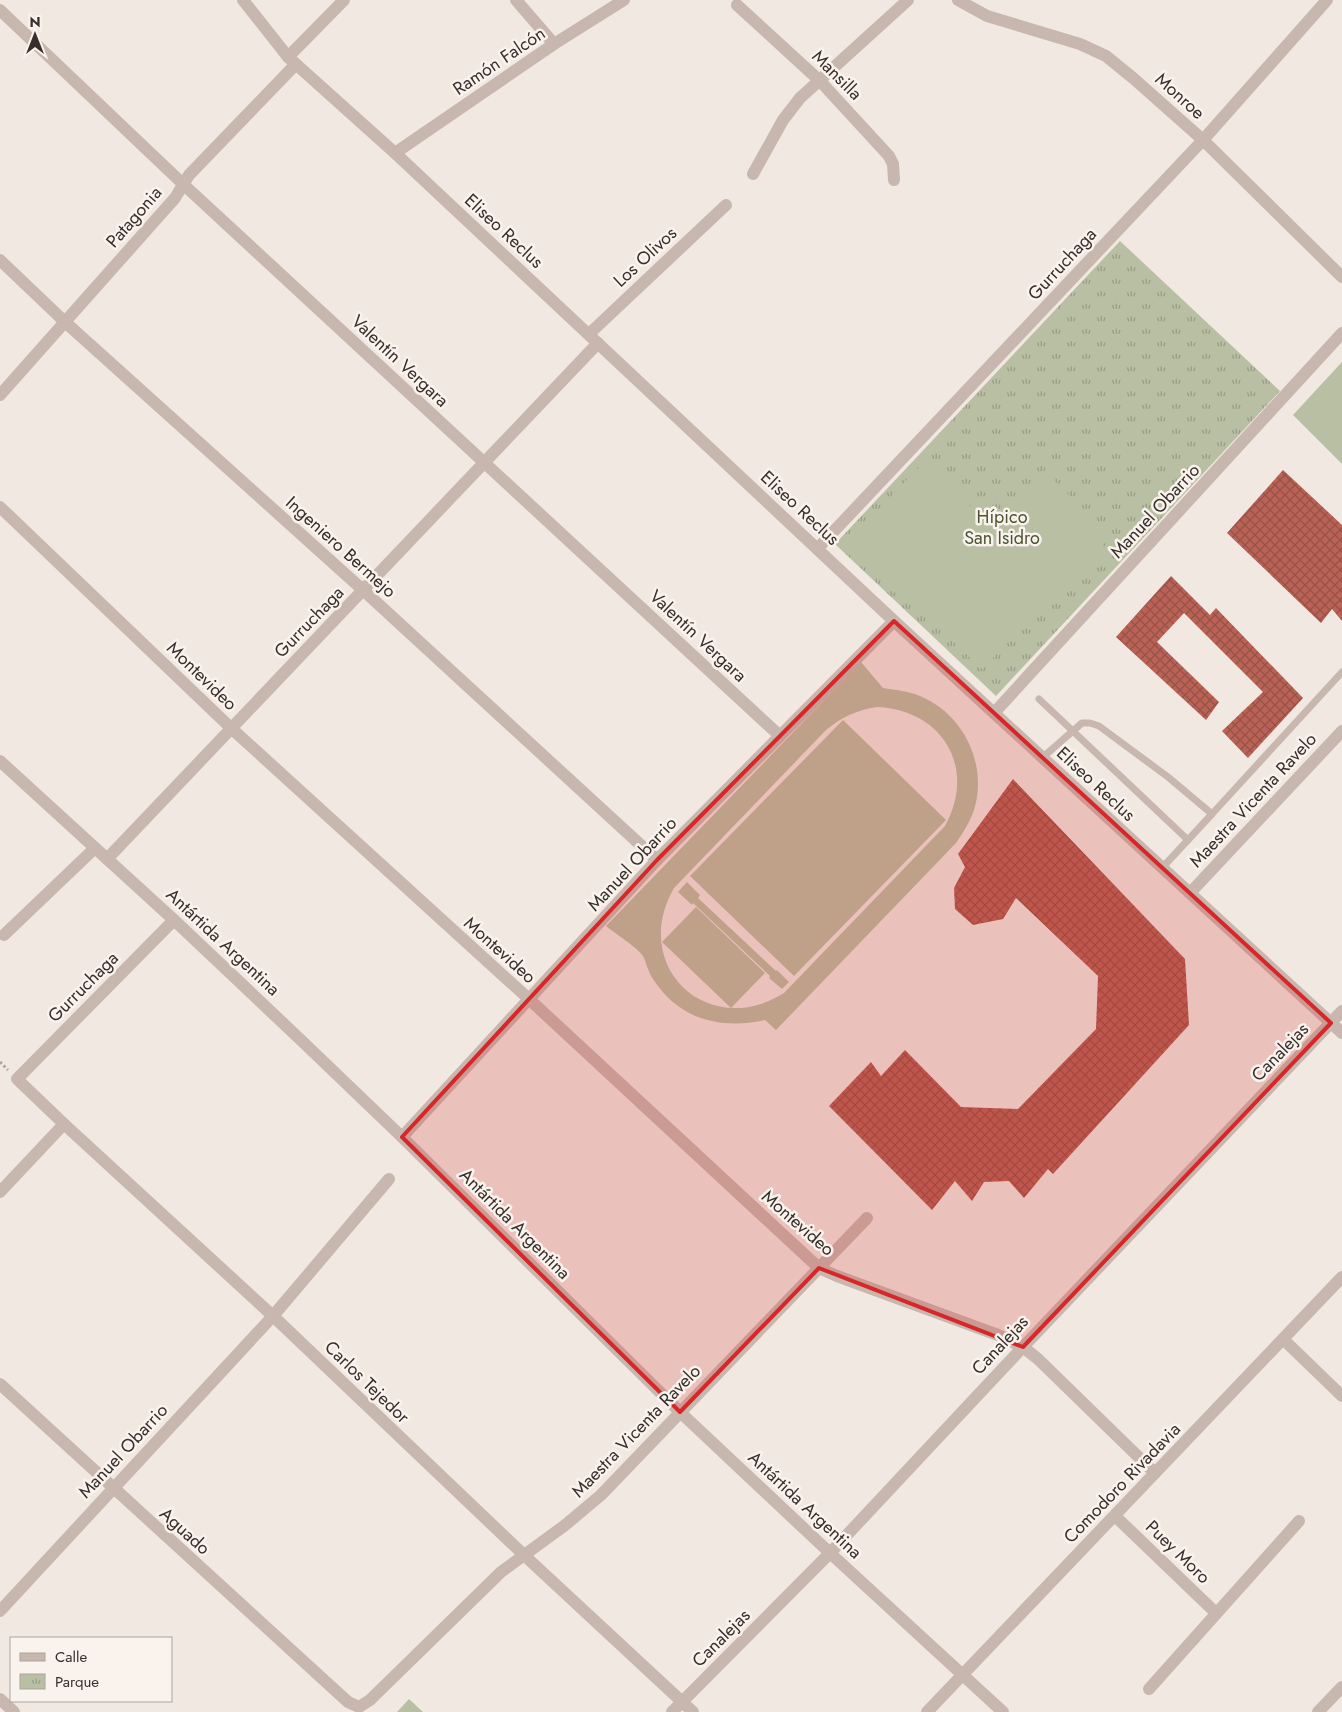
<svg xmlns="http://www.w3.org/2000/svg" width="1342" height="1712" font-family="Jost,sans-serif">
<style>
.park{fill:url(#park-tufts)}
.pitch{fill:#b9bfa2;fill-rule:evenodd}
.building{fill:url(#building-cross-hatch)}
.lines{fill:none;stroke-linecap:round;stroke-linejoin:round}
.path{stroke:#b4a198;stroke-width:3;stroke-dasharray:2.5 2.5;stroke-linecap:butt}
.service{stroke:#c8b7ae;stroke-width:7}
.minor{stroke:#c8b7ae;stroke-width:12}
.marked{fill:#d62828;fill-opacity:0.2;stroke:#d62828;stroke-width:4;stroke-linejoin:round}
.labels{text-anchor:middle;dominant-baseline:central;stroke-width:5;stroke-linejoin:round;paint-order:stroke}
.street-label{font-size:18px;fill:#382e2b;stroke:#f9f2ed}
.park-label{font-size:18px;fill:#4b5432;stroke:#f9f2ed}
</style>
<defs>
<pattern id="park-tufts" width="24" height="20" patternUnits="userSpaceOnUse" patternTransform="scale(1.25)"><rect width="24" height="20" fill="#b9bfa2"/><path d="M3 7l-1-3M5 7V3M7 7l1-3M15 17l-1-3M17 17v-4M19 17l1-3" fill="none" stroke="#979c84"/></pattern>
<pattern id="building-cross-hatch" width="8" height="8" patternUnits="userSpaceOnUse" patternTransform="scale(1.25)"><rect width="8" height="8" fill="#ba6256"/><path d="M0 0l8 8M0 8l8-8" fill="none" stroke="#985147"/></pattern>
</defs>
<rect width="100%" height="100%" fill="#f1e8e1"/>
<path class="park" d="M 1120,241 L 1280,391 L 996,696 L 835,544 Z"/>
<g class="pitch">
<path d="M 1342,362 L 1342,464 L 1293,415 Z"/>
<path d="M 924,462 L 990,525 L 1043,470 L 1112,536 L 982,669 L 848,541 Z"/>
<path d="M 861,662 L 883,688 C 896,690 908,691 920,696 C 964,714 988,765 974,810 C 970,822 963,833 956,843 L 776,1030 L 765,1020 C 723,1029 684,1021 658,986 C 654,981 650,975 648,969 C 646,965 645,958 642,955 C 638,948 613,932 606,926 ZM 877,707 C 943,710 977,768 945,826 L 784,993 C 708,1041 629,966 674,888 L 826,730 C 842,717 857,710 877,707 Z"/>
<path d="M 843,720 L 946,820 L 794,976 L 690,876 Z"/>
<path d="M 687,882 L 700,895 L 698,898 L 776,971 L 777,970 L 789,982 L 782,989 L 769,978 L 770,976 L 693,903 L 692,905 L 678,892 Z"/>
<path d="M 696,907 L 765,973 L 731,1008 L 662,942 Z"/>
<path d="M 409,1699 L 423,1712 L 397,1712 Z"/>
</g>
<g class="building">
<path d="M 1283,470 L 1342,525 L 1342,621 L 1332,609 L 1321,623 L 1227,533 Z"/>
<path d="M 1171,576 L 1210,615 L 1216,608 L 1303,698 L 1248,758 L 1222,731 L 1263,692 L 1184,613 L 1157,642 L 1219,702 L 1206,720 L 1116,637 Z"/>
<path d="M 1013,779 L 1185,959 L 1189,1025 L 1053,1174 L 1048,1169 L 1024,1198 L 1009,1181 L 984,1182 L 972,1201 L 955,1181 L 932,1210 L 829,1106 L 871,1062 L 881,1076 L 905,1050 L 961,1107 L 1018,1109 L 1096,1029 L 1098,976 L 1016,898 L 1003,919 L 973,925 L 955,909 L 954,888 L 965,867 L 958,854 Z"/>
</g>
<g class="lines">
<path class="path" d="M 0,1062 L 8,1070"/>
<g class="service">
<path d="M 1039,699 L 1188,840"/>
<path d="M 1042,758 L 1082,723 L 1090,723 L 1099,726 L 1168,777 L 1212,814 L 1342,672"/>
<path d="M 1162,868 L 1212,814"/>
</g>
<g class="minor">
<path d="M 243,0 L 288,57 L 395,153 L 894,621 L 1342,1033"/>
<path d="M 516,0 L 554,44"/>
<path d="M 958,0 L 987,16 L 1080,44 L 1106,56 L 1133,78 L 1203,140 L 1342,277"/>
<path d="M 737,5 L 820,81 L 889,156 L 893,164 L 894,180"/>
<path d="M 0,10 L 183,184 L 780,736"/>
<path d="M 288,57 L 344,0"/>
<path d="M 395,153 L 554,44 L 624,0"/>
<path d="M 753,174 L 783,120 L 800,98 L 908,0"/>
<path d="M 0,260 L 65,322 L 363,590 L 657,860"/>
<path d="M 589,334 L 726,205"/>
<path d="M 0,395 L 175,198 L 189,175 L 296,64"/>
<path d="M 0,507 L 231,728 L 530,1000 L 819,1268 L 837,1276 L 998,1335 L 1023,1347 L 1038,1359 L 1155,1473"/>
<path d="M 818,548 L 1203,140 L 1327,0"/>
<path d="M 994,713 L 1342,333"/>
<path d="M 0,761 L 174,920 L 304,1043 L 402,1137 L 680,1412 L 830,1553 L 1003,1712"/>
<path d="M 107,859 L 598,343"/>
<path d="M 1190,893 L 1342,731"/>
<path d="M 174,920 L 17,1079 L 64,1124 L 273,1316 L 525,1556 L 693,1712"/>
<path d="M 4,935 L 95,848"/>
<path d="M 402,1137 L 657,860 L 894,621"/>
<path d="M 0,1192 L 64,1124"/>
<path d="M 1283,1339 L 1342,1396"/>
<path d="M 0,1384 L 348,1702 L 359,1707 L 370,1700 L 501,1572 L 564,1526 L 601,1495 L 867,1218"/>
<path d="M 1115,1516 L 1216,1613"/>
<path d="M 0,1611 L 273,1316 L 389,1179"/>
<path d="M 1149,1689 L 1299,1521"/>
<path d="M 0,1699 L 14,1712"/>
<path d="M 672,1712 L 830,1553 L 1023,1347 L 1342,1011"/>
<path d="M 927,1712 L 1342,1277"/>
<path d="M 1318,1712 L 1342,1687"/>
</g>
</g>
<path class="marked" d="M 894,621 L 1331,1023 L 1023,1347 L 819,1268 L 680,1412 L 402,1137 L 657,860 Z"/>
<g class="labels">
<g class="street-label">
<text transform="translate(499 61) rotate(-34)">Ramón Falcón</text>
<text transform="translate(837 75) rotate(45)">Mansilla</text>
<text transform="translate(1180 96) rotate(42)">Monroe</text>
<text transform="translate(134 217) rotate(-49)">Patagonia</text>
<text transform="translate(504 231) rotate(43)">Eliseo Reclus</text>
<text transform="translate(645 257) rotate(-43)">Los Olivos</text>
<text transform="translate(1062 264) rotate(-47)">Gurruchaga</text>
<text transform="translate(400 361) rotate(43)">Valentín Vergara</text>
<text transform="translate(800 508) rotate(43)">Eliseo Reclus</text>
<text transform="translate(1155 511) rotate(-47)">Manuel Obarrio</text>
<text transform="translate(341 547) rotate(42)">Ingeniero Bermejo</text>
<text transform="translate(309 622) rotate(-46)">Gurruchaga</text>
<text transform="translate(698 636) rotate(43)">Valentín Vergara</text>
<text transform="translate(202 676) rotate(44)">Montevideo</text>
<text transform="translate(1096 784) rotate(43)">Eliseo Reclus</text>
<text transform="translate(1253 800) rotate(-47)">Maestra Vicenta Ravelo</text>
<text transform="translate(632 864) rotate(-47)">Manuel Obarrio</text>
<text transform="translate(223 942) rotate(43)">Antártida Argentina</text>
<text transform="translate(500 950) rotate(42)">Montevideo</text>
<text transform="translate(83 987) rotate(-45)">Gurruchaga</text>
<text transform="translate(1280 1052) rotate(-46)">Canalejas</text>
<text transform="translate(798 1223) rotate(41)">Montevideo</text>
<text transform="translate(515 1224) rotate(45)">Antártida Argentina</text>
<text transform="translate(1000 1345) rotate(-47)">Canalejas</text>
<text transform="translate(367 1382) rotate(44)">Carlos Tejedor</text>
<text transform="translate(636 1431) rotate(-46)">Maestra Vicenta Ravelo</text>
<text transform="translate(123 1451) rotate(-47)">Manuel Obarrio</text>
<text transform="translate(1122 1483) rotate(-46)">Comodoro Rivadavia</text>
<text transform="translate(805 1505) rotate(43)">Antártida Argentina</text>
<text transform="translate(185 1531) rotate(42)">Aguado</text>
<text transform="translate(1178 1552) rotate(44)">Puey Moro</text>
<text transform="translate(721 1638) rotate(-45)">Canalejas</text>
</g>
<g class="park-label">
<text x="1002" y="517">Hípico<tspan x="1002" dy="21">San Isidro</tspan></text>
</g>
</g>
<rect x="10" y="1637" width="162" height="65" fill="#f9f2ed" stroke="#aca49f"/>
<rect x="20" y="1653" width="25" height="8" fill="#c8b7ae" stroke="#aca49f"/>
<text x="55" y="1662" font-size="15" fill="#382e2b">Calle</text>
<rect x="20" y="1674" width="25" height="15" fill="url(#park-tufts)" stroke="#aca49f"/>
<text x="55" y="1687" font-size="15" fill="#382e2b">Parque</text>
<g transform="translate(35 35)" stroke="#f9f2ed" stroke-width="4" paint-order="stroke">
<path d="M0-4L9 19L0 12L-9 19Z" fill="#382e2b"/>
<text y="-8" font-size="14" font-weight="bold" text-anchor="middle" fill="#382e2b">N</text>
</g>
</svg>
